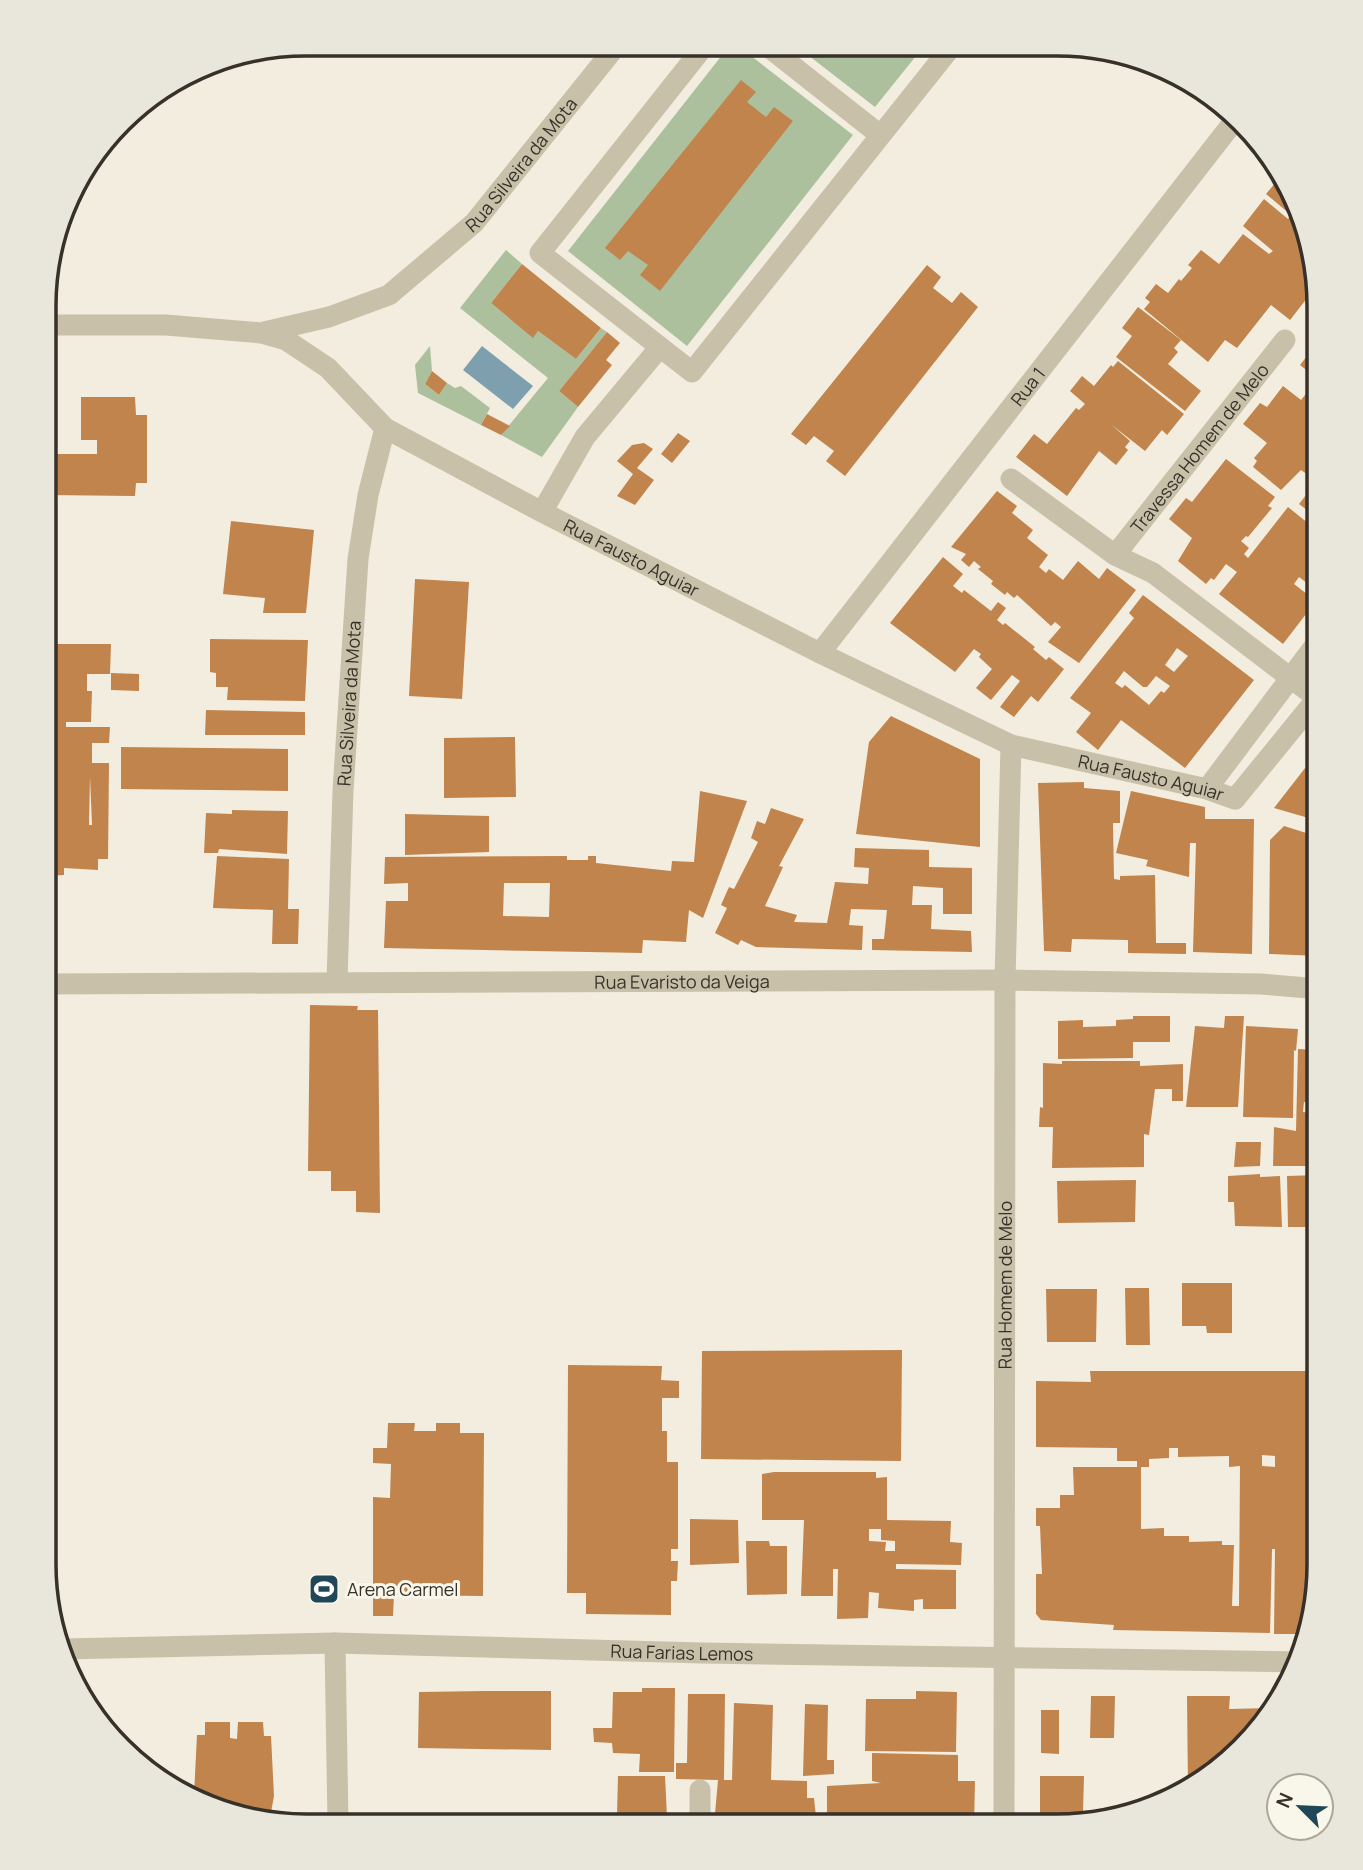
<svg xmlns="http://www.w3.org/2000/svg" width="1363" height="1870" font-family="Manrope,sans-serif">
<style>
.green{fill:#adc09e}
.water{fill:#7ea0ae}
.building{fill:#c1844c;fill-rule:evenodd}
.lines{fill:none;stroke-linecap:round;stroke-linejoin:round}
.street{stroke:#c9c0aa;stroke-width:21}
.labels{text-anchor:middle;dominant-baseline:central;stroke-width:6;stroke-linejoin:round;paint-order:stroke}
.street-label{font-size:18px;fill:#373129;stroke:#f9f6ea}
.poi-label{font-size:18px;fill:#373129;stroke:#f9f6ea;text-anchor:start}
.rim{fill:none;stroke:#373129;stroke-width:3.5}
</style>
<rect width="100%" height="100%" fill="#f2edde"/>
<g class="green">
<path d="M 730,45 L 737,45 L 853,135 L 687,346 L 568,251 Z"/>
<path d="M 795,45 L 924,46 L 875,107 Z"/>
<path d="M 506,250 L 522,264 L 491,303 L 533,337 L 538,331 L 576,359 L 601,328 L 607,332 L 559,391 L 578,407 L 542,457 L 501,435 L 548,378 L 460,308 Z"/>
<path d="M 430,346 L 432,371 L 425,384 L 439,395 L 447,383 L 455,388 L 461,386 L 490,408 L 481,425 L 418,393 L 415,365 Z"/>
</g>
<path class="water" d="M 482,346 L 533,386 L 513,409 L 463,370 Z"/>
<g class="building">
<path d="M 833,45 L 857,45 L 848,56 Z"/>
<path d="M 741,80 L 756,92 L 747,102 L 766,117 L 774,107 L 793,121 L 660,291 L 640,275 L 648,265 L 628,251 L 620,260 L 605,248 Z"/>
<path d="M 1281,176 L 1292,190 L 1313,279 L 1311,282 L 1315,288 L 1290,320 L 1271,305 L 1237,348 L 1225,340 L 1208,362 L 1144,309 L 1150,302 L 1145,298 L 1156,284 L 1168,293 L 1179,279 L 1181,281 L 1192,268 L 1188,265 L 1201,250 L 1219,264 L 1243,234 L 1269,254 L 1273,251 L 1243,226 L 1264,199 L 1288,219 L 1291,215 L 1266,194 Z"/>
<path d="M 522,264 L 601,328 L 576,359 L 538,331 L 533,338 L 491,303 Z"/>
<path d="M 927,265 L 941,277 L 933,288 L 952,303 L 961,292 L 978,307 L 845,476 L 826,461 L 834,451 L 814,436 L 806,445 L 791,434 Z"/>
<path d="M 1138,307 L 1181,340 L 1174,348 L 1178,352 L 1168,364 L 1201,391 L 1185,411 L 1116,357 L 1132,336 L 1122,328 Z"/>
<path d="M 607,332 L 620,343 L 606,360 L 612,365 L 578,407 L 559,391 Z"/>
<path d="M 1318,342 L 1319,343 L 1319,380 L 1300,365 Z"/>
<path d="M 1118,361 L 1184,414 L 1167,435 L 1162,430 L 1145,451 L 1112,425 L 1130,441 L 1125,447 L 1128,450 L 1116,465 L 1099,451 L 1067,496 L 1016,457 L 1034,434 L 1047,444 L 1076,408 L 1079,410 L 1085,404 L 1070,391 L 1082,376 L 1094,386 L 1111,365 L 1113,367 Z"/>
<path d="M 432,371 L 447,383 L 439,395 L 425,384 Z"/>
<path d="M 1319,383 L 1319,467 L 1311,477 L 1301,470 L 1281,490 L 1253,467 L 1257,461 L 1254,458 L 1267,443 L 1243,424 L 1260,403 L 1267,407 L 1283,386 L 1301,400 L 1313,385 L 1316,388 Z"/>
<path d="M 81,397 L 135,397 L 136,415 L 147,415 L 147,483 L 136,483 L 135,496 L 46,495 L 46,454 L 97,454 L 97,440 L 81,440 Z"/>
<path d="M 487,414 L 510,426 L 501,435 L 481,425 Z"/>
<path d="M 678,433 L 690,441 L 672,463 L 661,454 Z"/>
<path d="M 644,443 L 653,449 L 637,468 L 654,480 L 635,505 L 617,496 L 633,474 L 617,461 L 632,445 Z"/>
<path d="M 1226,459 L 1275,497 L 1268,506 L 1272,508 L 1248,537 L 1246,536 L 1241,541 L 1249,548 L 1244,554 L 1248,558 L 1288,507 L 1319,532 L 1319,592 L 1299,577 L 1294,584 L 1316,601 L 1283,644 L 1219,594 L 1237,572 L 1226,564 L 1214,580 L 1211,578 L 1206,584 L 1178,561 L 1192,538 L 1169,519 L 1186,498 L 1192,502 Z"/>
<path d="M 1317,481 L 1319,483 L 1319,519 L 1299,504 Z"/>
<path d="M 997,491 L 1017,506 L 1012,513 L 1033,530 L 1027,538 L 1048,555 L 1039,567 L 1046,573 L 1049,569 L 1063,580 L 1078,561 L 1099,579 L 1107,568 L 1136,590 L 1079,663 L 1048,642 L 1061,627 L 1055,622 L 1051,626 L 1017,595 L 1014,598 L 1007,592 L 1005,595 L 991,584 L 993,581 L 978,569 L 981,567 L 974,561 L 969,567 L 961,560 L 966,554 L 951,547 Z"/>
<path d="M 231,521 L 314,530 L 306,613 L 263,613 L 265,598 L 223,594 Z"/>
<path d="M 943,557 L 963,574 L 953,586 L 962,593 L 964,590 L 991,611 L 998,602 L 1006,608 L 997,620 L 1003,625 L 1005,623 L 1035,647 L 1033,649 L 1046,660 L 1049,657 L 1064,669 L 1038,702 L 1031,696 L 1014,717 L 1000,707 L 1020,681 L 1012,675 L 991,700 L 976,688 L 992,669 L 979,657 L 981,654 L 974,649 L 955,672 L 890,623 Z"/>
<path d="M 415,579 L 469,582 L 462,699 L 409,696 Z"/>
<path d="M 1143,595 L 1254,680 L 1185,768 L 1121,720 L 1098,750 L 1076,732 L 1091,713 L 1070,698 L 1134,618 L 1129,613 ZM 1177,648 L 1188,656 L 1174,672 L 1165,665 ZM 1124,671 L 1143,687 L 1147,687 L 1156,676 L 1170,686 L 1164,693 L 1161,691 L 1149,705 L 1125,685 L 1122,688 L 1115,683 Z"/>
<path d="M 210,639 L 308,640 L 305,701 L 227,700 L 228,687 L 216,687 L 216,673 L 210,672 Z"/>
<path d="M 45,644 L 111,644 L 110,674 L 87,674 L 87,691 L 92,691 L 91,722 L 66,722 L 66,727 L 110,727 L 109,743 L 92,743 L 92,763 L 109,763 L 108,859 L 98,859 L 98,870 L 64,868 L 64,875 L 45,876 ZM 90,776 L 92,825 L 89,825 Z"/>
<path d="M 111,673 L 139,674 L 139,691 L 111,690 Z"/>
<path d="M 206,710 L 305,712 L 305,735 L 205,735 Z"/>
<path d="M 891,716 L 980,759 L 980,847 L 856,834 L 869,742 Z"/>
<path d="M 515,737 L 516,797 L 444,798 L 444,738 Z"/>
<path d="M 121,747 L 288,749 L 288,791 L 121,789 Z"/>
<path d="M 1316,754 L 1319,756 L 1319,821 L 1274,808 Z"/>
<path d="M 1084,782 L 1084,788 L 1120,791 L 1120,823 L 1113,823 L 1114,879 L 1120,880 L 1120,876 L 1155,875 L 1156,943 L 1186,943 L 1186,954 L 1128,953 L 1128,940 L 1072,939 L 1071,952 L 1044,951 L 1038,783 Z"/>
<path d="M 700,791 L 747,801 L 703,918 L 689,910 L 686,942 L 643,940 L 642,953 L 384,948 L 386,901 L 408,901 L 408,883 L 384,884 L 385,857 L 567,856 L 567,860 L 588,860 L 588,856 L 596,856 L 596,863 L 671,871 L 672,861 L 694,862 ZM 504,883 L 550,883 L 549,917 L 503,916 Z"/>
<path d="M 1131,791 L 1205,807 L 1205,819 L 1254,819 L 1252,954 L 1193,952 L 1196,843 L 1190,843 L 1189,877 L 1146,866 L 1148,860 L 1116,853 Z"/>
<path d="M 771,808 L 804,819 L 779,866 L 783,867 L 765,906 L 797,915 L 794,922 L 827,923 L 835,882 L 868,884 L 869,868 L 854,867 L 855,848 L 929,850 L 929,867 L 972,868 L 972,914 L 943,914 L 943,888 L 913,886 L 912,905 L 932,905 L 931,929 L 971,931 L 972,952 L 872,950 L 872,939 L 884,939 L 887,910 L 851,909 L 849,925 L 863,926 L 862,950 L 756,947 L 741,940 L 738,945 L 715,933 L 727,908 L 721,905 L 729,887 L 734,889 L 758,842 L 751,838 L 757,821 L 765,824 Z"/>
<path d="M 232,810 L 288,811 L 287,854 L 219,849 L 218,853 L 204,853 L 206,813 L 232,814 Z"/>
<path d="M 405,814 L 489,816 L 489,852 L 405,855 Z"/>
<path d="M 1284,826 L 1319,837 L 1319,956 L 1269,954 L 1270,840 Z"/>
<path d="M 217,856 L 289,859 L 288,909 L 299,909 L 298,944 L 272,944 L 273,910 L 213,908 Z"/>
<path d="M 310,1005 L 358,1006 L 357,1010 L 378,1010 L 380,1213 L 356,1212 L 356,1191 L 331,1191 L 331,1171 L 308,1171 Z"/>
<path d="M 1133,1016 L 1170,1016 L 1170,1042 L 1133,1042 L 1133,1058 L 1058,1059 L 1058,1021 L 1083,1020 L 1083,1027 L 1116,1026 L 1116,1020 L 1133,1019 Z"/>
<path d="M 1225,1016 L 1244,1016 L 1238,1107 L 1186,1107 L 1195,1026 L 1224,1028 Z"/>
<path d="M 1246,1026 L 1298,1029 L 1296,1051 L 1294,1050 L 1293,1118 L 1243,1117 Z"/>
<path d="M 1298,1049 L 1319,1050 L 1319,1103 L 1304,1102 L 1303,1112 L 1313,1113 L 1312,1127 L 1319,1127 L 1319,1166 L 1273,1166 L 1274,1127 L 1296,1131 Z"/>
<path d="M 1062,1061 L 1140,1061 L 1140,1066 L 1183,1064 L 1183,1101 L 1172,1101 L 1172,1089 L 1155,1089 L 1149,1135 L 1144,1134 L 1144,1167 L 1052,1168 L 1053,1127 L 1039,1127 L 1040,1107 L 1043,1108 L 1043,1063 L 1062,1064 Z"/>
<path d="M 1236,1142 L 1261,1142 L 1260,1166 L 1234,1167 Z"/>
<path d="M 1260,1174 L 1260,1177 L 1280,1176 L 1282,1227 L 1235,1226 L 1234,1202 L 1228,1202 L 1228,1176 Z"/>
<path d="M 1319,1175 L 1319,1227 L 1288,1227 L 1287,1176 Z"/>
<path d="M 1136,1180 L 1135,1222 L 1058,1223 L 1057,1181 Z"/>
<path d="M 1182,1283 L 1232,1283 L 1232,1333 L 1207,1333 L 1206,1326 L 1182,1326 Z"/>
<path d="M 1125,1288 L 1149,1288 L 1150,1345 L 1126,1345 Z"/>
<path d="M 1046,1289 L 1097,1289 L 1096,1342 L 1047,1342 Z"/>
<path d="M 902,1350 L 901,1461 L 701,1459 L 702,1351 Z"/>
<path d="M 568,1365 L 662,1366 L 661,1380 L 679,1381 L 679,1398 L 662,1398 L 662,1431 L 667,1431 L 667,1462 L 678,1462 L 678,1549 L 671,1549 L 671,1561 L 678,1561 L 677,1581 L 671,1581 L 671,1615 L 586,1614 L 586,1593 L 567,1593 Z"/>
<path d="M 1090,1371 L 1319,1371 L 1319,1467 L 1309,1468 L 1319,1468 L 1318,1583 L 1308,1634 L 1274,1634 L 1275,1549 L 1272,1549 L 1270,1633 L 1113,1630 L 1114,1625 L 1041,1620 L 1036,1614 L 1036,1574 L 1042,1574 L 1040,1526 L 1036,1526 L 1036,1508 L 1060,1508 L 1060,1495 L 1074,1495 L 1073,1467 L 1137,1467 L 1137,1461 L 1117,1461 L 1117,1448 L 1036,1447 L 1036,1381 L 1091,1382 ZM 1169,1448 L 1178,1448 L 1178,1457 L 1229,1456 L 1229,1467 L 1240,1466 L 1239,1606 L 1232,1606 L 1234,1545 L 1222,1545 L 1222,1541 L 1189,1542 L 1189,1536 L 1164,1536 L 1164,1528 L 1141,1529 L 1141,1467 L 1149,1467 L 1149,1459 L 1169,1458 ZM 1262,1455 L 1275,1456 L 1275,1467 L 1262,1466 Z"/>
<path d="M 388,1423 L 415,1423 L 414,1431 L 436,1431 L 436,1423 L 460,1423 L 460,1433 L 484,1433 L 483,1596 L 394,1595 L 393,1616 L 373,1616 L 373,1497 L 390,1498 L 391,1464 L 373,1463 L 373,1448 L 387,1448 Z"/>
<path d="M 774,1472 L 876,1472 L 876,1478 L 887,1477 L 887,1520 L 951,1521 L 950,1542 L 962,1543 L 961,1565 L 896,1564 L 896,1569 L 956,1570 L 956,1609 L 923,1609 L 923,1599 L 914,1600 L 914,1611 L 878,1608 L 879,1593 L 869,1592 L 868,1618 L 837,1619 L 838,1569 L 833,1569 L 833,1596 L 801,1596 L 804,1520 L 762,1520 L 762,1474 ZM 869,1529 L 881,1529 L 881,1540 L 895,1541 L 895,1551 L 885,1551 L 886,1542 L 869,1541 Z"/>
<path d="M 690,1519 L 738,1520 L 739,1563 L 690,1565 Z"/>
<path d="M 746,1541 L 769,1541 L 770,1546 L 787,1546 L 787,1594 L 747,1595 Z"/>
<path d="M 642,1688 L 675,1688 L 674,1772 L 639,1772 L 640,1754 L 613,1753 L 612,1743 L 594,1742 L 593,1728 L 612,1728 L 613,1692 L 642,1692 Z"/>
<path d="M 485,1691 L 551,1691 L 551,1750 L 418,1748 L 419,1692 Z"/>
<path d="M 916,1691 L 957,1692 L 956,1752 L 865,1751 L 866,1699 L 916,1699 Z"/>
<path d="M 688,1694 L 725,1694 L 724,1780 L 732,1780 L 734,1703 L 773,1705 L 771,1780 L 807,1781 L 807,1798 L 814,1798 L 817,1826 L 714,1825 L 718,1780 L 676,1779 L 676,1763 L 687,1763 Z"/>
<path d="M 1091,1696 L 1115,1696 L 1114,1738 L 1090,1738 Z"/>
<path d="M 1187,1696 L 1230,1696 L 1229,1709 L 1276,1708 L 1230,1761 L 1188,1789 Z"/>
<path d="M 805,1704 L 828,1705 L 827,1760 L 834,1760 L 834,1774 L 803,1776 Z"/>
<path d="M 1041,1710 L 1059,1710 L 1059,1754 L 1041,1753 Z"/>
<path d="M 205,1722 L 230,1722 L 230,1738 L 237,1739 L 238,1722 L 263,1722 L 264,1736 L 271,1736 L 274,1796 L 271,1812 L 262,1812 L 262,1820 L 243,1813 L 243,1804 L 225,1806 L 194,1795 L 197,1735 L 205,1735 Z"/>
<path d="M 872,1753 L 958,1755 L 958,1781 L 975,1781 L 974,1826 L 827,1826 L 827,1786 L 881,1783 L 872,1781 Z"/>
<path d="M 618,1776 L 665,1776 L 667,1817 L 643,1818 L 643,1825 L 621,1825 L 621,1818 L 617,1816 Z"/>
<path d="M 1040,1776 L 1084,1776 L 1083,1813 L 1110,1814 L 1057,1826 L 1040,1826 Z"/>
</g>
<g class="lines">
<g class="street">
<path d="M 766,45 L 880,135"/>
<path id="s1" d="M 46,325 L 166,325 L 261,333 L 286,340 L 328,368 L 385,428 L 542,512 L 820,653 L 1011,745 L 1207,789 L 1235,799 L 1319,696"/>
<path id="s2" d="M 264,332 L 329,317 L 389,295 L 474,223 L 617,45"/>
<path d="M 660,347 L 692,372 L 952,46"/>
<path d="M 1011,479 L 1115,555 L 1153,573 L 1317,698"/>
<path d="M 542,512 L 585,437 L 660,347 L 540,253 L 705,45"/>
<path id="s3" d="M 1115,555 L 1285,340"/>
<path id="s4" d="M 820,653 L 1235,120"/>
<path d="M 1207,789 L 1319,640"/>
<path id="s5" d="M 337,981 L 343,791 L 358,559 L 368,495 L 385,428"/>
<path id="s6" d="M 45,984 L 1005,980 L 1261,984 L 1319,989"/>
<path d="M 335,1643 L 338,1824"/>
<path id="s7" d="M 64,1649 L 335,1643 L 702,1653 L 1298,1662"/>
<path d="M 700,1825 L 700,1790"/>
<path id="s8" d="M 1004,1826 L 1005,980 L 1011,745"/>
</g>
</g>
<defs>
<g id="stadium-square" transform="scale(1.575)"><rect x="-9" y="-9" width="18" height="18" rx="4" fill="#204757" stroke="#f9f6ea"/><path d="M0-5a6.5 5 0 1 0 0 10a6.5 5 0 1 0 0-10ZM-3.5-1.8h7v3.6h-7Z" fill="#fff"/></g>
</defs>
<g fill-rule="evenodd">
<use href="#stadium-square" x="324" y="1589"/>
</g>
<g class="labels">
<g class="street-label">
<text stroke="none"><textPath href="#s2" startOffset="317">Rua Silveira da Mota</textPath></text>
<text stroke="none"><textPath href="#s4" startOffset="338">Rua 1</textPath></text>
<text stroke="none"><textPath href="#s3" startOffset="136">Travessa Homem de Melo</textPath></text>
<text stroke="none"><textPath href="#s1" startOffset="653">Rua Fausto Aguiar</textPath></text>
<text stroke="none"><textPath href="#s5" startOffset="278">Rua Silveira da Mota</textPath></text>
<text stroke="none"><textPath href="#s1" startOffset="1220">Rua Fausto Aguiar</textPath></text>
<text stroke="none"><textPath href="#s6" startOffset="637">Rua Evaristo da Veiga</textPath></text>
<text stroke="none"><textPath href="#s8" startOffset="541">Rua Homem de Melo</textPath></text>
<text stroke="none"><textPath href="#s7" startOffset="618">Rua Farias Lemos</textPath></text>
</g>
<g class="poi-label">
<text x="347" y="1589">Arena Carmel</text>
</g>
</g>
<path d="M0 0H1363V1870H0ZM306 56H1057A250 250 0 0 1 1307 306V1564A250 250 0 0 1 1057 1814H306A250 250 0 0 1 56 1564V306A250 250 0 0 1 306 56Z" fill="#e9e6db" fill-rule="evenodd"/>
<path class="rim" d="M306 56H1057A250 250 0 0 1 1307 306V1564A250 250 0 0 1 1057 1814H306A250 250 0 0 1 56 1564V306A250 250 0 0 1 306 56Z"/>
<g transform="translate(1300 1807) rotate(294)"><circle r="33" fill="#f9f6ea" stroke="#aba79d" stroke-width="2"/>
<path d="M0-5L12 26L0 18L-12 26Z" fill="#204757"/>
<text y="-10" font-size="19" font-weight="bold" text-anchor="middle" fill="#373129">N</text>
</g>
</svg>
